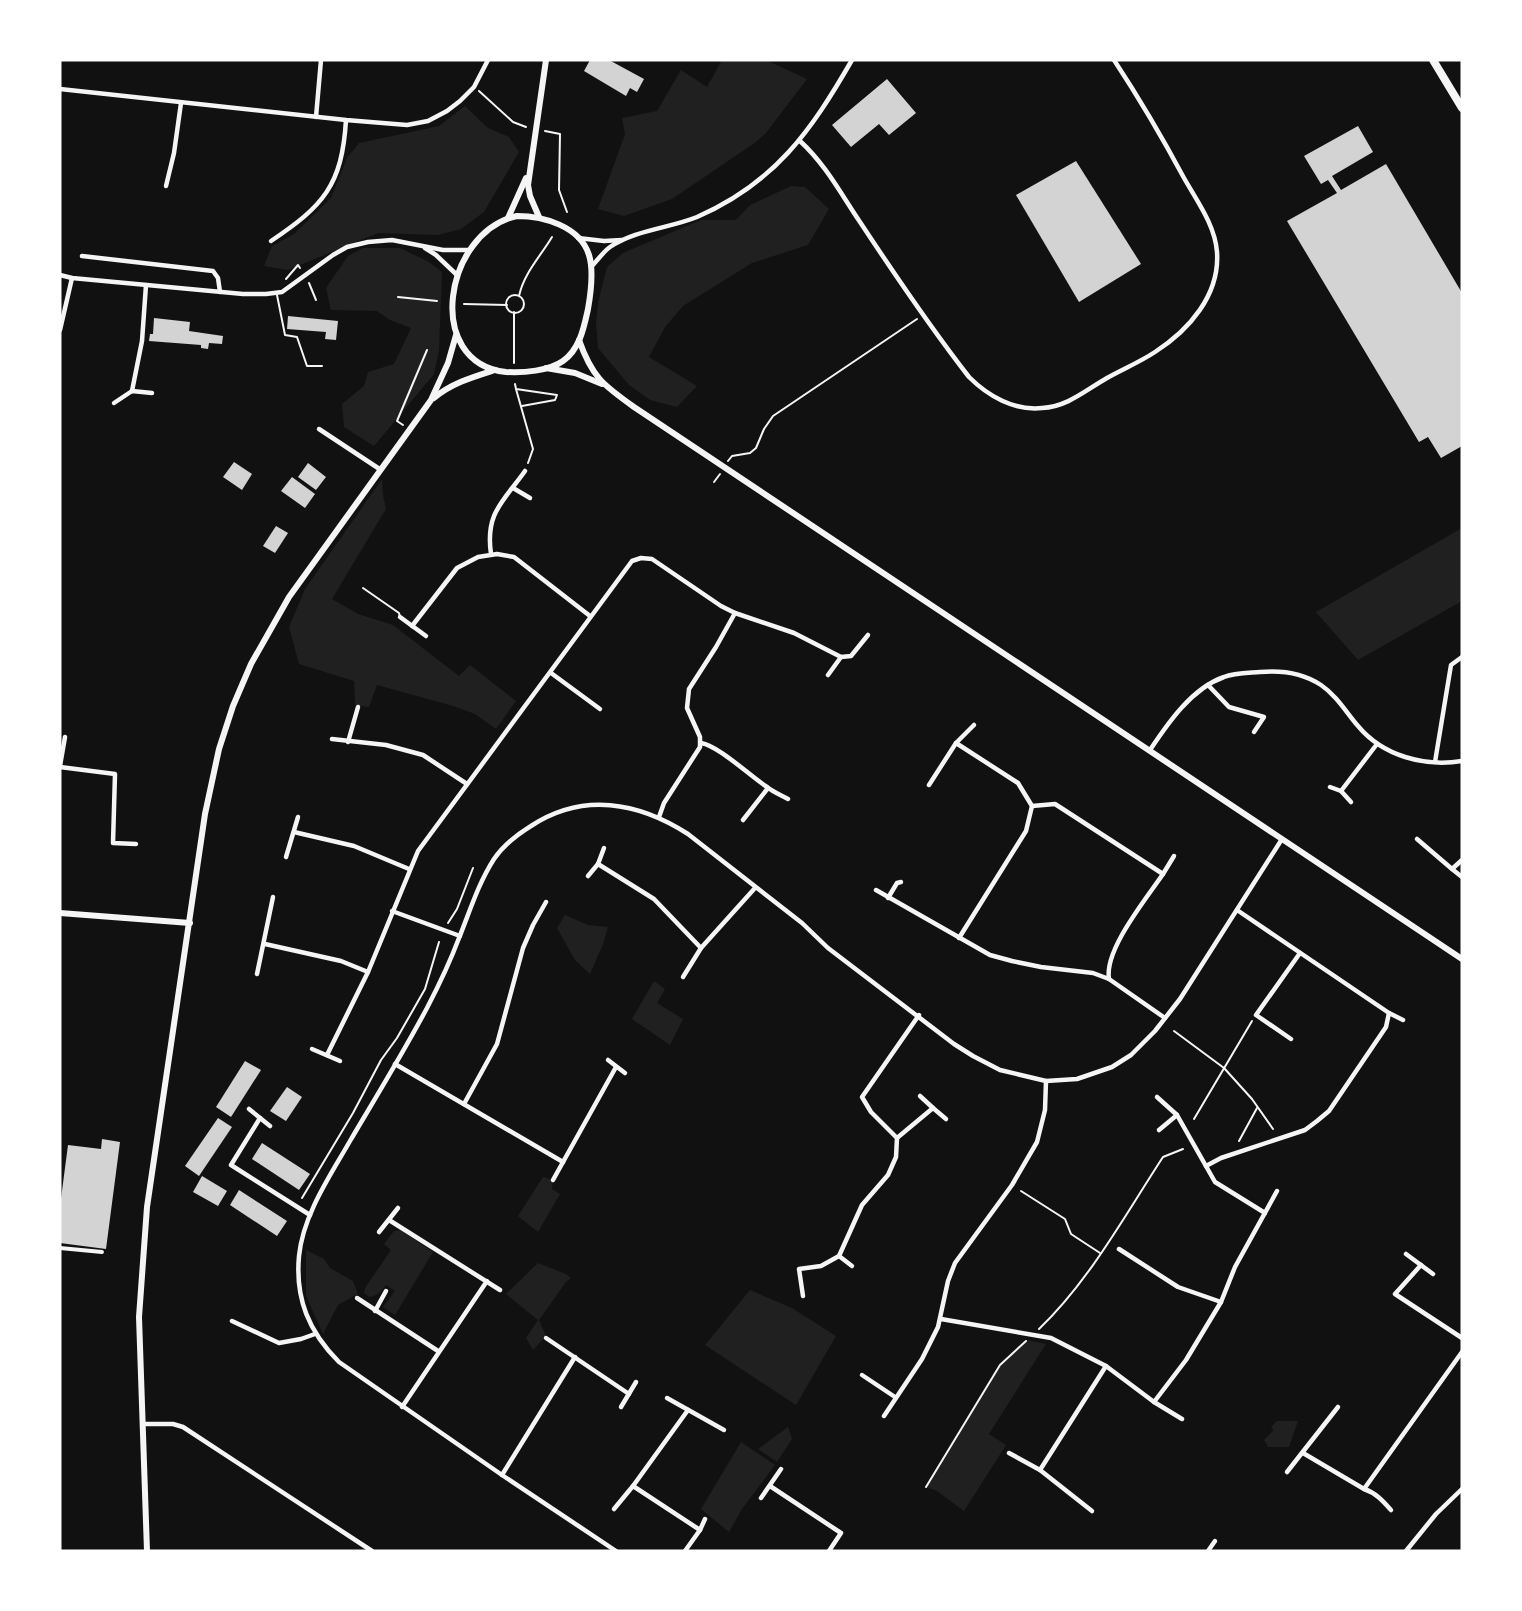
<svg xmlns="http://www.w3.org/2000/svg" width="1522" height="1611" font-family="Inter,sans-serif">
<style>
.green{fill:#202020}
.building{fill:#d3d3d3}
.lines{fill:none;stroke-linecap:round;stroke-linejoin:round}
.path{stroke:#f5f5f5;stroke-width:2}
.service{stroke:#f5f5f5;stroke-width:2}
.pedestrian{stroke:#f5f5f5;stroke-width:4}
.minor{stroke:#f5f5f5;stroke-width:4.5}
.tertiary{stroke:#f5f5f5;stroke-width:6}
.motorway{stroke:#f5f5f5;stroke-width:8}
</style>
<rect width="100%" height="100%" fill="#111"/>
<g class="green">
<path d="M 722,60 L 766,60 L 807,79 L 766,133 L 756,142 L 672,199 L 624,216 L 598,209 L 625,134 L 622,118 L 657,111 L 681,70 L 707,87 Z"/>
<path d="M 465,106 L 488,128 L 509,137 L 519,152 L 484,212 L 461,229 L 438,235 L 378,233 L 288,270 L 264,266 L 272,246 L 294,234 L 331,198 L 347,158 L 359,143 L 439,126 Z"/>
<path d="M 791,186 L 805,187 L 829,209 L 808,245 L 752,263 L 683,306 L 665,327 L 649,357 L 697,386 L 677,407 L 650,400 L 629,385 L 598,348 L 596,323 L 598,303 L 607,267 L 623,253 L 701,220 L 736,220 L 750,205 Z"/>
<path d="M 363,248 L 400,248 L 429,262 L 442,272 L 439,350 L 434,374 L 374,446 L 344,427 L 342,404 L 364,386 L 368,372 L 394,364 L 411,328 L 390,320 L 377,311 L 331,310 L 326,288 L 348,256 Z"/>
<path d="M 382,479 L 383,495 L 386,509 L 332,599 L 358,614 L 393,625 L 459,676 L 470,665 L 516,701 L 496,729 L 475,714 L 453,706 L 377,685 L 369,707 L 355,705 L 354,681 L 299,664 L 289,627 L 305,589 Z"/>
<path d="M 1462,528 L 1462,601 L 1358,660 L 1316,612 Z"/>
<path d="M 565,915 L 588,925 L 608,927 L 603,944 L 590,974 L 575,960 L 557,928 Z"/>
<path d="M 654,981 L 665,989 L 657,1003 L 683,1019 L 670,1045 L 632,1019 Z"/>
<path d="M 543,1177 L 553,1180 L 552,1189 L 560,1194 L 538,1232 L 518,1216 Z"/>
<path d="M 400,1230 L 433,1252 L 395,1315 L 383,1307 L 395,1291 L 386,1285 C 381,1291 378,1296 369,1297 L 364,1293 L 365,1288 L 391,1250 L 384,1244 L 394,1231 Z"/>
<path d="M 306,1250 L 324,1259 L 330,1268 L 353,1281 L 358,1294 L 338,1305 L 323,1334 L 306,1296 Z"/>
<path d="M 538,1263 L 566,1274 L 571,1278 L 566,1282 L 539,1320 L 546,1336 L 533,1350 L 526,1338 L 538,1320 L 506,1294 Z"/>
<path d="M 750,1290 L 792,1308 L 836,1336 L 796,1405 L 705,1345 Z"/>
<path d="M 1027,1340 L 1046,1344 L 989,1434 L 1006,1445 L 964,1511 L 937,1491 L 926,1487 L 1000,1365 Z"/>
<path d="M 1277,1421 L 1298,1421 L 1289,1447 L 1268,1447 L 1264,1440 L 1274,1430 L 1271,1427 Z"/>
<path d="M 788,1427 L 792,1439 L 777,1462 L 758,1449 Z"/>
<path d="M 741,1442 L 775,1465 L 742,1509 L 729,1532 L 701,1509 Z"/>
</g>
<g class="building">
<path d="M 590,60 L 609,60 L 644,79 L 637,92 L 630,88 L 626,96 L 584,71 Z"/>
<path d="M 887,79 L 916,113 L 889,135 L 879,124 L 851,147 L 832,125 Z"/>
<path d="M 1358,126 L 1373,152 L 1332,176 L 1341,190 L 1386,164 L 1462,293 L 1462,446 L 1441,458 L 1428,437 L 1419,442 L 1287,221 L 1337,193 L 1328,180 L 1321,184 L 1304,156 Z"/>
<path d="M 1076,161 L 1141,264 L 1079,302 L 1016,195 Z"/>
<path d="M 288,316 L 338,321 L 336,340 L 325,339 L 326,332 L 287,329 Z"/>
<path d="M 154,318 L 190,322 L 189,331 L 223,336 L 222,344 L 209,343 L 208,349 L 201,348 L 201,345 L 149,341 L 150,334 L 153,334 Z"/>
<path d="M 234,462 L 252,474 L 242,490 L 223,477 Z"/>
<path d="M 308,463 L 326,477 L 316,490 L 298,477 Z"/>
<path d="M 292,477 L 315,494 L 305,508 L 281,491 Z"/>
<path d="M 276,526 L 288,533 L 275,553 L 263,546 Z"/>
<path d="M 245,1061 L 261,1070 L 231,1117 L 216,1107 Z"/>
<path d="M 287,1087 L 302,1097 L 286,1121 L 270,1111 Z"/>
<path d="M 218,1118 L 232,1127 L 199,1176 L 185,1166 Z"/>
<path d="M 102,1139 L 120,1142 L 106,1249 L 60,1243 L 60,1206 L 68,1145 L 101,1149 Z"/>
<path d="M 262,1143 L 310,1174 L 299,1190 L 252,1159 Z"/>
<path d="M 202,1176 L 227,1191 L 218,1206 L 193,1192 Z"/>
<path d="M 239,1190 L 287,1221 L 277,1236 L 230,1205 Z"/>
</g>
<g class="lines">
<g class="path">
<path d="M 479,91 L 513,122 L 526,127"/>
<path d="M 545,131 L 560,134 L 559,190 L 567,212"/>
<path d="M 286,279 L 298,265 L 300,268"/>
<path d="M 309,283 L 316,300"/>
<circle cx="515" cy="304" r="9"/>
<path d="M 519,296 C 524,273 540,257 552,237"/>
<path d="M 398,297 L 437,301"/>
<path d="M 464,304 L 507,305"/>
<path d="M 514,312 L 514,363"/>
<path d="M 515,384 L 516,389 L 557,395 L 555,400 L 522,406"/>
<path d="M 516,389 L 533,449 L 528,463"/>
<path d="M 403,425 L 397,421 L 427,350"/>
<path d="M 728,461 L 732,456 L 750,453 L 756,448 L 764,429 L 773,416 L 917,319"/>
<path d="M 714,482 L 720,474"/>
<path d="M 448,923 L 457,909 L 473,868"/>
<path d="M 1174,1031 L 1224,1068 L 1252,1099 L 1273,1129"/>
<path d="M 1194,1119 L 1252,1021"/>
<path d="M 1239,1141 L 1257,1108"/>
<path d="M 1021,1191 L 1065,1219 L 1071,1234 L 1100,1253"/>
<path d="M 302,1198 L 353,1113 L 381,1060 L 397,1038 L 425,989 L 439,942"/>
<path d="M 1039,1329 C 1090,1280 1125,1215 1163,1157 L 1183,1149"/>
<path d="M 926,1487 L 1000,1365 L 1026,1341"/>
</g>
<g class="service">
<path d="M 277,295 L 285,335 L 297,337 L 307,366 L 322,366"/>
<path d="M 363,588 L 399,613 L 400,617"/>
</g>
<path class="pedestrian" d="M 60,1248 L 102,1252"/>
<g class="minor">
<path d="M 60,89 L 346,120 L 407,125 L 428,121 L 447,111 L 460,101 L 474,87 L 488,60"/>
<path d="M 316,117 L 321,60"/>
<path d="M 800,141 C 826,165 841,194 860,222 C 895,275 930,327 969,377 C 988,396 1014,411 1042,408 C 1067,407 1086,390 1107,378 C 1123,369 1140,362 1155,352 C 1189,330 1220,295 1217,252 C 1215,225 1197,201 1184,178 C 1162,137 1139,98 1114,60"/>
<path d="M 166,186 L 174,153 L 181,103"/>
<path d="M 578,238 L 604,241 L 622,240"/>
<path d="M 271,241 C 323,206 342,186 346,120"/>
<path d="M 425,248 L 436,255 L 457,275"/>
<path d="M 82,256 L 213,271 L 218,278 L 220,292"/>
<path d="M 591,267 C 597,261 603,252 610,247 C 635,230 670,228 697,217 C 775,183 811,131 852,60"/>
<path d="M 60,275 L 72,278 L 243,294 L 266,294 L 282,292 L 333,255 L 347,247 L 368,242 L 392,240 L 443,250 L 470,250"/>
<path d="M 60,330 L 72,278"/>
<path d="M 132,391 L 142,341 L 146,285"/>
<path d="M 114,403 L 132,391 L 152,393"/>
<path d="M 319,429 L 381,470"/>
<path d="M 513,488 L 530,498"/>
<path d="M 491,554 C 485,513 503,502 525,471"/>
<path d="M 400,617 L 426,636"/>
<path d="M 412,626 L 457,568 L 478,557 L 497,554 L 514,557 L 590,616"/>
<path d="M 841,657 L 851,656 L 868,635"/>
<path d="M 551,673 L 600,709"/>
<path d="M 1208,685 L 1229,707 L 1264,717 L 1254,732"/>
<path d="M 332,739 L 386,745 L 423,755 L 467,784"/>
<path d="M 348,742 L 358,707"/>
<path d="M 701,743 C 719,746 750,776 767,787 C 773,792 781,795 788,799"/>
<path d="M 956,743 L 974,725"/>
<path d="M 1150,750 C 1168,723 1192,688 1224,677 C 1234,673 1249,673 1260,672 C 1282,670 1303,673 1321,685 C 1337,696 1346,712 1358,726 C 1383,756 1424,767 1462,761"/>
<path d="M 1435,762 L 1451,665 L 1462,657"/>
<path d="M 60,766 L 65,737"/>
<path d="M 60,767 L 115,774 L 113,843 L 136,844"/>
<path d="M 929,785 L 956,743 L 1018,783 L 1032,806 L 1026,831 L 959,938"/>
<path d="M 1330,787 L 1341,791 L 1377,744"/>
<path d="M 1341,791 L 1351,802"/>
<path d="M 1032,806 L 1055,804 L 1163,874 C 1146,899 1104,950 1109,979"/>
<path d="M 659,817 L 664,803 L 700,747 L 700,737 L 687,708 L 689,689 L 716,647 L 735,613"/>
<path d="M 743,820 L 768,788"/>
<path d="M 294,832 L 354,846 L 409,869"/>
<path d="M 1417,839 L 1452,869 L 1462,860"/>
<path d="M 604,848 L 598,864 L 654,899 L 701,948 L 755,888"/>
<path d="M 286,857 L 298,817"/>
<path d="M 1452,869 L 1462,877"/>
<path d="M 1163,874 L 1174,856"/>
<path d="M 588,876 L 598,864"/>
<path d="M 876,890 L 990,955 L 1012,961 L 1041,967 L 1093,973 L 1109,979 L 1165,1018"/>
<path d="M 888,898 L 897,883 L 901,882"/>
<path d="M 392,911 L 460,936"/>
<path d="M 265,944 L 341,961 L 368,972"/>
<path d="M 257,974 L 273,897"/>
<path d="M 683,977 L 701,948"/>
<path d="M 1389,1013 L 1403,1020"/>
<path d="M 1291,1039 L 1256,1015 L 1300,953"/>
<path d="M 312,1049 L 340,1061"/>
<path d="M 327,1055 L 368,972 L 418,851 L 632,561 L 641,558 L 652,559 L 721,606 L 735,613 L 794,633 L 841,657 L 828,675"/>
<path d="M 608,1060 L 625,1073"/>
<path d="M 395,1064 L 563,1162"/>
<path d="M 1157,1097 L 1177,1115 L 1215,1182 L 1265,1213"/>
<path d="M 464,1104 L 497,1044 L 523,948 L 533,925 L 546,902"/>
<path d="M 933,1108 L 946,1119"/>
<path d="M 249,1109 L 270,1126"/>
<path d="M 260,1118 L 231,1165 L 310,1215"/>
<path d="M 1159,1130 L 1177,1115"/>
<path d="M 897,1138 L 933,1108 L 920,1096"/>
<path d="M 1206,1166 L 1221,1158 L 1305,1130 L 1317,1121 L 1329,1111 L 1386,1027 L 1389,1013 L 1237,910"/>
<path d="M 553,1180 L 616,1067"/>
<path d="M 389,1220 L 500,1290"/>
<path d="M 379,1232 L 398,1208"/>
<path d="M 1119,1249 L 1178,1287 L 1221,1302"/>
<path d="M 1406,1254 L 1433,1274"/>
<path d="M 839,1256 L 852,1266"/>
<path d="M 1421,1265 L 1395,1294 L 1462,1338"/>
<path d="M 803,1296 L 799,1269 L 821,1266 L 839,1256 L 862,1205 L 888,1175 L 896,1157 L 897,1138 L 871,1112 L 862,1097 L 919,1015"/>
<path d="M 357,1298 L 438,1351"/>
<path d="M 375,1311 L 386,1291"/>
<path d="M 941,1319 L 1051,1338 L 1106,1366 L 1154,1402 L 1182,1419"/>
<path d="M 232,1321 L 279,1343 L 301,1339 L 315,1334"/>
<path d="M 546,1338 L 629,1394"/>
<path d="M 862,1375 L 895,1397"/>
<path d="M 667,1398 L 724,1430"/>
<path d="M 1154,1402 L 1186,1360 L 1221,1302 L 1235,1267 L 1277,1191"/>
<path d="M 402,1407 L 487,1281"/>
<path d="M 621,1407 L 636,1382"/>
<path d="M 884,1416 L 922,1359 L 938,1327 L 948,1281 L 955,1263 L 1012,1185 L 1037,1142 L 1045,1110 L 1046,1081"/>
<path d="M 143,1424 L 173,1424 L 183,1427 L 372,1551"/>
<path d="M 1009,1453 L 1040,1470"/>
<path d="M 1303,1453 L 1364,1489 L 1462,1352"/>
<path d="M 1287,1472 L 1338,1407"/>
<path d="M 502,1475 L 575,1357"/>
<path d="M 770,1486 L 841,1533 L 829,1551"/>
<path d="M 1364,1489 C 1376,1493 1383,1501 1391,1510"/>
<path d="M 761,1498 L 781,1469"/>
<path d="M 614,1509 L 633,1486"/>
<path d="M 1092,1511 L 1040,1470 L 1106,1366"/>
<path d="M 700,1530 L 705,1519"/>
<path d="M 616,1551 L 502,1475 L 339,1362 C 309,1332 295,1299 299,1256 C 303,1215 330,1176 350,1141 C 376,1097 403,1053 427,1008 C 439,985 450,962 459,938 C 470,911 478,884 494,859 C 503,846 518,834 531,826 C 583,792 638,802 688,834 L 802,923 L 828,948 L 954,1044 L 973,1056 L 1000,1070 L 1046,1081 L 1077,1079 L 1112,1067 L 1131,1055 L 1155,1031 L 1180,999 L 1282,839"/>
<path d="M 685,1551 L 700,1530 L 633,1486 L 688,1410"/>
<path d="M 1208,1551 L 1215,1541"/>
<path d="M 1406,1551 L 1436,1514 L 1462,1489"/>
</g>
<g class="tertiary">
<path d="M 517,216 C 543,216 580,226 589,255 C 594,271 591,292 588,309 C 584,327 580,349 563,361 C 549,371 523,373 506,372 C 423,363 444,232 517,216 Z"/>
<path d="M 539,217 L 530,196 L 528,185 L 546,60"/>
<path d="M 508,218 L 526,178"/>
<path d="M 579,340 C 592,377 603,385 634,407 L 1462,959"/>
<path d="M 546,368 L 575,373 L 602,384"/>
<path d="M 434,398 C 452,383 473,377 495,370"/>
<path d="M 60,913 L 190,923"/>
<path d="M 147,1551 L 139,1317 L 147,1207 L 205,814 L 219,749 L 233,706 L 251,664 L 289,597 L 431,400 L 448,363 L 456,335"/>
</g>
<path class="motorway" d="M 1433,60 L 1462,108"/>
</g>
<rect width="1522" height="1611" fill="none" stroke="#ffffff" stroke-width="123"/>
</svg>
